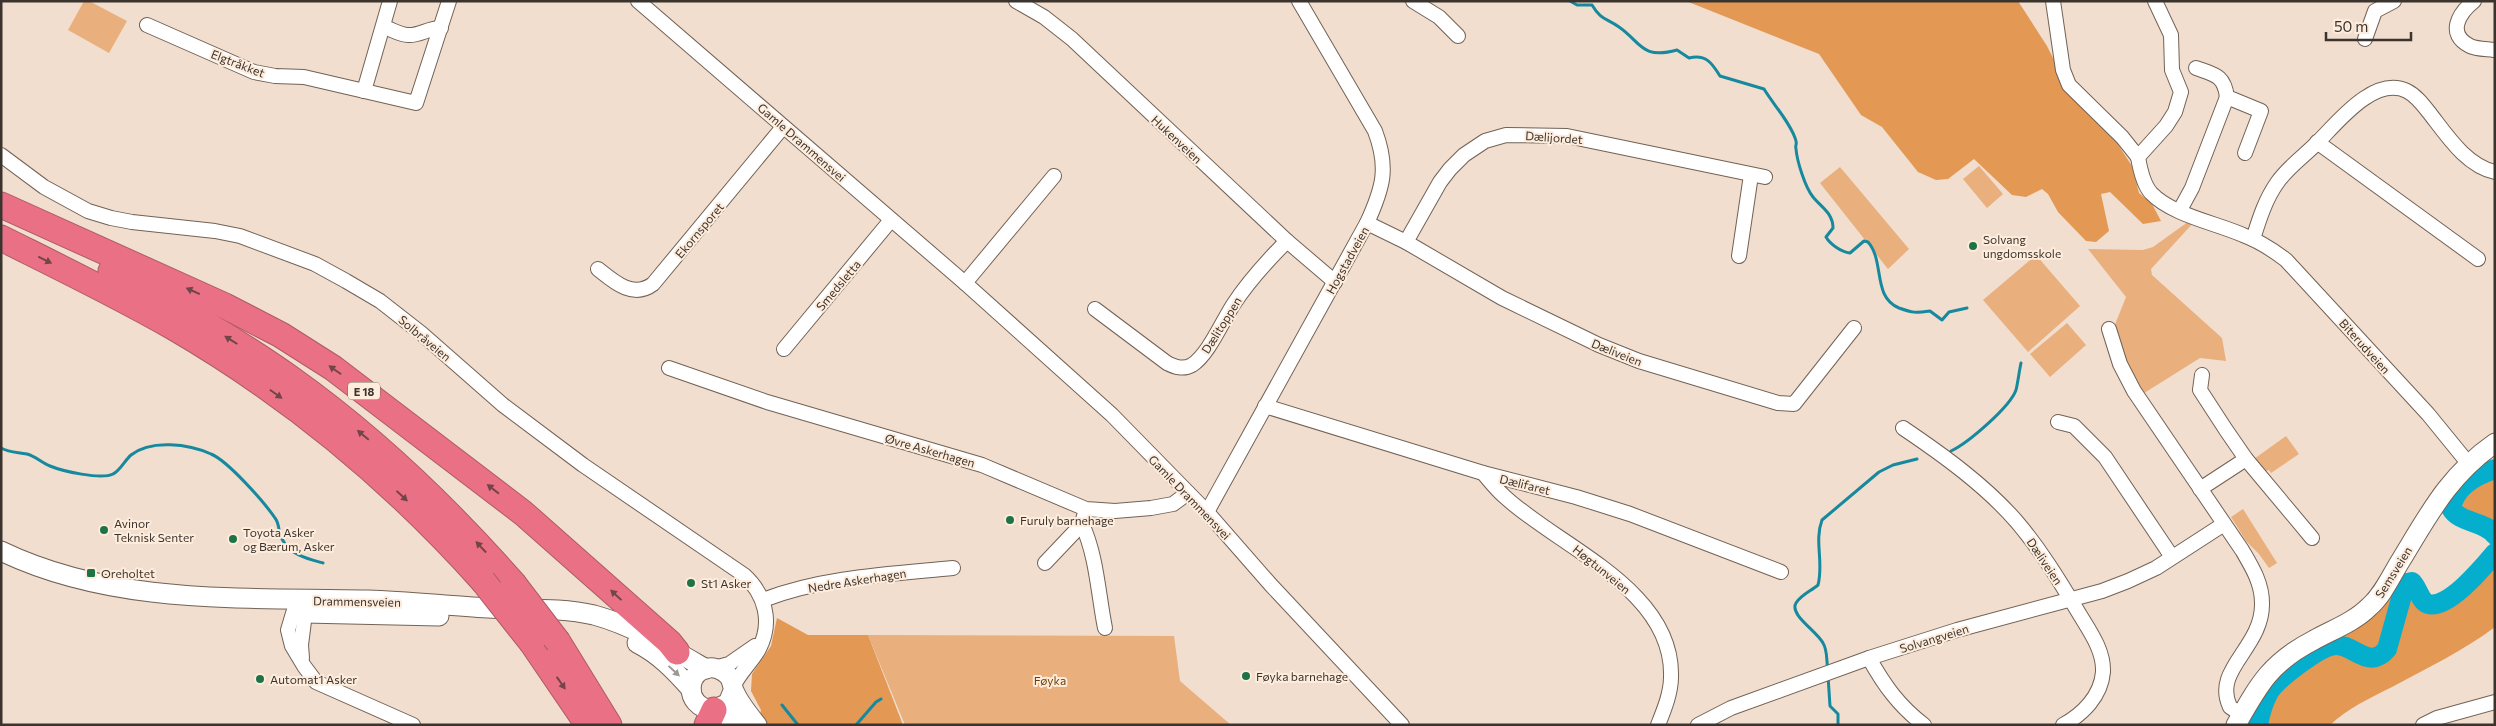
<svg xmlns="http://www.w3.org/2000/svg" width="2496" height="726" font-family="Commissioner,sans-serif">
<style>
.green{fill:#e9af7d}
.forest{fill:#e39853}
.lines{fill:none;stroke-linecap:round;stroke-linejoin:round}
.stream{stroke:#16899e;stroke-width:3}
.river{stroke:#06aece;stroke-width:20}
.minor-casing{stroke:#726255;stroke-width:16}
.secondary-casing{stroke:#726255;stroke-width:21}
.motorway-casing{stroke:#ad5b67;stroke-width:27}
.minor{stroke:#fff;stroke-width:14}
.secondary{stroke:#fff;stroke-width:19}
.motorway{stroke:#ea7085;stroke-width:25}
.motorway-bridge-casing{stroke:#ad5b67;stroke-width:27;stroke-linecap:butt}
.motorway-bridge{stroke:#ea7085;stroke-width:25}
.oneway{fill:#704648}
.oneway2{fill:#9d9a96}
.poi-dot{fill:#1d7346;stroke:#feecdc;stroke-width:2}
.labels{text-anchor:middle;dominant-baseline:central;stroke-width:4;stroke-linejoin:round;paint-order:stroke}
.shield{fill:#feecdc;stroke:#766b62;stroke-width:1}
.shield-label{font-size:11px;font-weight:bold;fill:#3b342e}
.street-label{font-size:12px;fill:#3b342e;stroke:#feecdc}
.poi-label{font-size:12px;fill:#3b342e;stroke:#feecdc;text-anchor:start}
.park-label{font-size:12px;fill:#6e3e05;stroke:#feecdc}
</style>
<rect width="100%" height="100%" fill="#f1decf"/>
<g class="green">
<path d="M 84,1 L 89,1 L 127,21 L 109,53 L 68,30 Z"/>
<path d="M 1979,166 L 2003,194 L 1987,208 L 1963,179 Z"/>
<path d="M 1840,167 L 1909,249 L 1888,269 L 1820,183 Z"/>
<path d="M 2192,219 L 2195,221 L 2151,269 L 2152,275 L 2222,338 L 2226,361 L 2200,358 L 2141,395 L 2127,372 L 2114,327 L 2126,297 L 2088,249 L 2143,250 L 2153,247 Z"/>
<path d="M 2036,255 L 2080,306 L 2028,352 L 1983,300 Z"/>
<path d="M 2067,323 L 2086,345 L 2050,377 L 2030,354 Z"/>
<path d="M 2286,436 L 2299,454 L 2271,473 L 2269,470 L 2264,472 L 2254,459 Z"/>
<path d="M 2243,509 L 2277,563 L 2269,568 L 2259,554 L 2246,541 L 2231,517 Z"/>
<path d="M 868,635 L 1174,636 L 1180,681 L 1231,725 L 905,725 Z"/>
</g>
<g class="forest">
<path d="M 1686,1 L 2018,1 L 2047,46 L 2067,86 L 2115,140 L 2132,166 L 2139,193 L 2152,204 L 2161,221 L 2143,224 L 2110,192 L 2101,194 L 2109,231 L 2096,242 L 2086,241 L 2058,212 L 2048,194 L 2042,189 L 2026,197 L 2012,195 L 1974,159 L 1948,179 L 1936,180 L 1918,172 L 1882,127 L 1861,115 L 1819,54 Z"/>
<path d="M 2495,459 L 2495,535 C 2484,520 2460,524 2451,508 L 2478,472 Z"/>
<path d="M 2495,553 L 2495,627 C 2463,651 2427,668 2392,687 C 2370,698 2348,708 2330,725 L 2249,725 L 2270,685 L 2301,658 L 2350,633 L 2401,581 C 2422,584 2413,593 2426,602 C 2444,614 2484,566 2495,553 Z"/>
<path d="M 777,618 L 808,635 L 868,635 L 903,725 L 767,725 L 760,715 L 761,710 L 751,691 L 752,674 L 771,646 Z"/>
</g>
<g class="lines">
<g class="stream">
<path d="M 1570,1 L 1577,5 L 1592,5 C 1601,20 1606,18 1619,27 C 1641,42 1641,60 1677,50 L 1689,58 C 1706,54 1712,63 1720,76 L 1764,89 C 1773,104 1792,125 1796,141 C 1797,146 1795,144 1796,149 C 1797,161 1805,187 1813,197 C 1821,207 1833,213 1833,228 L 1826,237 C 1830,244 1841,252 1850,253 L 1864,241 L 1868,242 C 1885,261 1872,297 1899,308 C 1913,313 1915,313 1930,311 L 1942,320 L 1949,312 L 1967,308"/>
<path d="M 1,448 C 10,453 18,452 27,454 C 35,456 42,463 50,466 C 62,471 101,480 113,474 C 120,471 125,460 131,455 C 151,439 189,444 211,454 C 228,461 264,502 275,518 C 280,524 278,533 282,539 C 290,555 308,559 323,563"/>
<path d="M 1951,451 C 1968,443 2010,407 2016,390 C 2018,382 2019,372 2021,363"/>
<path d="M 1828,670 C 1826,661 1828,651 1823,643 C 1817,631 1789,615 1796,603 C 1801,595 1811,591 1818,585 C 1824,563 1814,541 1822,520 L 1879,472 L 1893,465 L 1917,459"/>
<path d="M 1828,676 L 1830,706 L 1838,714 L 1838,725"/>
<path d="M 782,705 L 798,725"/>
<path d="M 856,725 L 876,702 L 881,699"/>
</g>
<g class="river">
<path d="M 2495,469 C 2476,475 2455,487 2451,508 C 2460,524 2484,520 2495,535"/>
<path d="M 2258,725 C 2260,714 2264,701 2269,692 C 2277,679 2320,646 2335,645 C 2354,644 2369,671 2387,649 L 2404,588 L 2407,583 L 2412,582 C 2418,588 2420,601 2428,604 C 2448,610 2484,566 2495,553"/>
</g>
<g class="minor-casing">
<g id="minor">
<path d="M 638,1 L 965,283 L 1112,415 L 1207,512 L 1270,584 L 1402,725"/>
<path d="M 1016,1 L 1044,17 L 1072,39 L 1287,241 L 1335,282"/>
<path d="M 1413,1 L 1439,17 L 1458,36"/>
<path d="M 2053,1 L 2063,70 L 2069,85 L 2122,137 L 2138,157"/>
<path d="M 2155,1 L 2171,35 L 2172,70 L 2181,92 L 2175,112 L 2166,126 L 2138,157 C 2140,169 2143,184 2151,193 C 2172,215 2216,223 2243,235 C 2259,241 2273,250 2286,260 L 2428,414 L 2468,463"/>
<path d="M 2474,1 C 2459,13 2446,34 2470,46 C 2476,49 2487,49 2494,50"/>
<path d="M 147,25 L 254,72 L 275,76 L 304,77 L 416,103 L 449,1"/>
<path d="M 384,27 C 391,29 400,35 408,35 C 419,36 428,28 441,28"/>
<path d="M 2365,39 L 2375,11 L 2394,1"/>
<path d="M 2196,68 C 2215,75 2224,75 2227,97 L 2261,111 L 2245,153"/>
<path d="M 364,91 L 390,1"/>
<path d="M 2317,142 L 2478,259"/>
<path d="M 1,155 L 44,187 L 88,211 L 111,218 L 132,222 L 215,231 L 240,236 L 315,264 L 346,281 L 380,301 L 421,333 L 503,405 L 583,465 L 744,575 C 765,594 773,622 759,649 C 752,662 740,672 733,687"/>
<path d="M 2180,210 L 2192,188 L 2227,97"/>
<path d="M 1367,223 L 1406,242 L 1502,298 L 1599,345 L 1639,361 L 1778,403 L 1794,404 L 1854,328"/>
<path d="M 2253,239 C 2259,220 2265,200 2277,183 C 2287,168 2304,156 2317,143 C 2337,123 2374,75 2407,91 C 2417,96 2424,106 2431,115 C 2448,137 2467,166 2495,172"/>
<path d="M 1406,242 L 1440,182 L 1450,169 L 1464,155 L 1485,141 L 1506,135 L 1567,136 L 1765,177"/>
<path d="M 1739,256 L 1751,175"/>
<path d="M 598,269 C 614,282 633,299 653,284 L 783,127"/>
<path d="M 965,283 L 1054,176"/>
<path d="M 1095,309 L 1167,363 C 1175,367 1183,370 1192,365 C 1208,355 1222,322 1233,305 C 1248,282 1267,261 1287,241"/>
<path d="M 2109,329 L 2120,364 L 2134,391 L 2242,550 C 2252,567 2262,583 2262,603 C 2263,648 2212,669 2230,707 L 2242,715"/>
<path d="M 784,349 L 891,220"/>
<path d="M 669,368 L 767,402 L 982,465 L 1086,509 L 1115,511 L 1151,508 L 1173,504 L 1188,493"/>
<path d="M 2202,375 L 2200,390 L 2226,430 L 2246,459 L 2312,538"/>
<path d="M 1265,406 L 1483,473 L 1576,497 L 1630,514 L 1781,572"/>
<path d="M 2058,422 L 2074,426 L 2105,457 L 2172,557"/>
<path d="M 1903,428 C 1943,455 1986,486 2017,522 C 2040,549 2059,580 2077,610 C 2088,629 2104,649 2103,672 C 2101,696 2083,714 2063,725"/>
<path d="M 1483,473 C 1490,481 1496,489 1504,496 C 1557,546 1674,589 1671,677 C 1671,693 1664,710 1658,725"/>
<path d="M 2200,489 L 2246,459"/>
<path d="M 1207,512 L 1367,223 C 1383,188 1389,168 1375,131 L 1299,1"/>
<path d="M 1082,524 C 1097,557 1098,593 1105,628"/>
<path d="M 1045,563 L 1082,524 L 1084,516"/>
<path d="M 297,600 L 288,630 L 292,646 L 304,666 L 316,682 L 413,725"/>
<path d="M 763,600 C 822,577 890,574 953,568"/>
<path d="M 300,606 L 305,613 L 301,645 L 302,658"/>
<path d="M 1869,658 C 1884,685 1899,706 1924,725"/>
<path d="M 714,668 L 729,664 L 755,646"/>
<path d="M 1698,725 L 1731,708 L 1869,658 L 1957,630 L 2102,591 L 2128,581 L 2156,568 L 2224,524"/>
<path d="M 2423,725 L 2437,718 L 2495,702"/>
</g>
</g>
<g class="secondary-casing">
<g id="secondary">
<path d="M 1,551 C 115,606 246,597 368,600 C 408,601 448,606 488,608 C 523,610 559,607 594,615 C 634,626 670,648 706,669"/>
<path d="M 304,613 L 439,616"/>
<path d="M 637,643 C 659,654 675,671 691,689"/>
<path d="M 733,691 L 728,703 L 714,710 C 681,708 686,665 714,668 C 720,669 727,673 730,678 C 733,683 732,688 735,693 C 740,704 749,715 757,725"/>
<path d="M 717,710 L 742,725"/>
<path d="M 2236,725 C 2259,684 2271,662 2314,640 C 2332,630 2354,622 2369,607 C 2383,595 2391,576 2401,560 C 2429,514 2449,475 2495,443"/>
</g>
</g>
<g class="motorway-casing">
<g id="motorway">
<path d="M 1,205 L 225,306 L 281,335 L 333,368 L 523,513 L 669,642 L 677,652"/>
<path d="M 1,238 C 59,267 117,295 173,327 C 290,395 393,480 483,581"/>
<path d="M 111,271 C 172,304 234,338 290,378 C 373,437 446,507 513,583"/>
<path d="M 558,642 L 609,725"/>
<path d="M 532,643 L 588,725"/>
<path d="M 707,725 L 714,710"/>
</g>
</g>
<use href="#minor" class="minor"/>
<use href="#secondary" class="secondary"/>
<use href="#motorway" class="motorway"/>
<g class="motorway-bridge-casing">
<g id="motorway-bridge">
<path d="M 483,581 L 532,643"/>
<path d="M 513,583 L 558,642"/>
</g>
</g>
<use href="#motorway-bridge" class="motorway-bridge"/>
</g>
<defs><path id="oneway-solid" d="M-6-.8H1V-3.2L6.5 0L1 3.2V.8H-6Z" transform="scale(1.25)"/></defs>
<g class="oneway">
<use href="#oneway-solid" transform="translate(45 260) rotate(26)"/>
<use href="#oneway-solid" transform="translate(193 291) rotate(-156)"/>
<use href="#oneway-solid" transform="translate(231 340) rotate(-148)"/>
<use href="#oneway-solid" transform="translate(335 370) rotate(-145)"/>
<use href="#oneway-solid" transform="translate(276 394) rotate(35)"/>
<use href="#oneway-solid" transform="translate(363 435) rotate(-140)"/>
<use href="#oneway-solid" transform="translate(493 489) rotate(-142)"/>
<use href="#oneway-solid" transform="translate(402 496) rotate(43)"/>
<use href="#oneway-solid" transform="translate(481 547) rotate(-133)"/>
<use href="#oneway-solid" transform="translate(616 595) rotate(-137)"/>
<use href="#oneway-solid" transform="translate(561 683) rotate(55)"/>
</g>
<use class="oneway2" href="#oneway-solid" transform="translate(674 671) rotate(43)"/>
<g class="poi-dot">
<circle cx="1973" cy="246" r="5"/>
<circle cx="1010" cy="520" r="5"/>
<circle cx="104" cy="530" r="5"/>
<circle cx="233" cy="539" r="5"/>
<rect x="86" y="568" width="10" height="10" rx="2.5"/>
<circle cx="691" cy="583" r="5"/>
<circle cx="1246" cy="676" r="5"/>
<circle cx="260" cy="679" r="5"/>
</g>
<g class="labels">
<rect class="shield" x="348" y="382.5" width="32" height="17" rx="4"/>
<g class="shield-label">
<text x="364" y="391">E 18</text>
</g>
<g class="street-label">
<text transform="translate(238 63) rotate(21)">Elgtråkket</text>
<text transform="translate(1554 137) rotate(4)">Dælijordet</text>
<text transform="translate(1177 139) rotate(43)">Hukenveien</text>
<text transform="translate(802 142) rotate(41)">Gamle Drammensvei</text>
<text transform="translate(699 230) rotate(-50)">Ekornsporet</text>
<text transform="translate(1347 260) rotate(-61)">Hogstadveien</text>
<text transform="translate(838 285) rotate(-50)">Smedsletta</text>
<text transform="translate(1221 325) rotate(-58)">Dælitoppen</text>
<text transform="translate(425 338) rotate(40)">Solbråveien</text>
<text transform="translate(2365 346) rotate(48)">Biterudveien</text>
<text transform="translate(1617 352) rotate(22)">Dæliveien</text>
<text transform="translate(930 450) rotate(16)">Øvre Askerhagen</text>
<text transform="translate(1525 484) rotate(14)">Dælifaret</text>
<text transform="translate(1190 497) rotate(46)">Gamle Drammensvei</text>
<text transform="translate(2045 561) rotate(56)">Dæliveien</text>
<text transform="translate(1602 569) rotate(39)">Høgtunveien</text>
<text transform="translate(2393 572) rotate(-58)">Semsveien</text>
<text transform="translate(857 580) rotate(-9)">Nedre Askerhagen</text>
<text transform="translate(357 601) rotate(1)">Drammensveien</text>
<text transform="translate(1934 638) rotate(-17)">Solvangveien</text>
</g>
<g class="poi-label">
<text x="1983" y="239">Solvang<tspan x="1983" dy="14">ungdomsskole</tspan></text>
<text x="1020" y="520">Furuly barnehage</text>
<text x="114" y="523">Avinor<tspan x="114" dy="14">Teknisk Senter</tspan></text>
<text x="243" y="532">Toyota Asker<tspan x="243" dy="14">og Bærum, Asker</tspan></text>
<text x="101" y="573">Oreholtet</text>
<text x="701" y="583">St1 Asker</text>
<text x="1256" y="676">Føyka barnehage</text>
<text x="270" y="679">Automat1 Asker</text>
</g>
<g class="park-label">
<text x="1050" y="680">Føyka</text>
</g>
</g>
<rect width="2496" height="726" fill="none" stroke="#3b342e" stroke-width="5"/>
<path d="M2326 32v8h85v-8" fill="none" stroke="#3b342e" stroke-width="2.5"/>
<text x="2334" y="32" font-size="15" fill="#3b342e" stroke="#feecdc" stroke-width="4" paint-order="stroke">50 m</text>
</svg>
